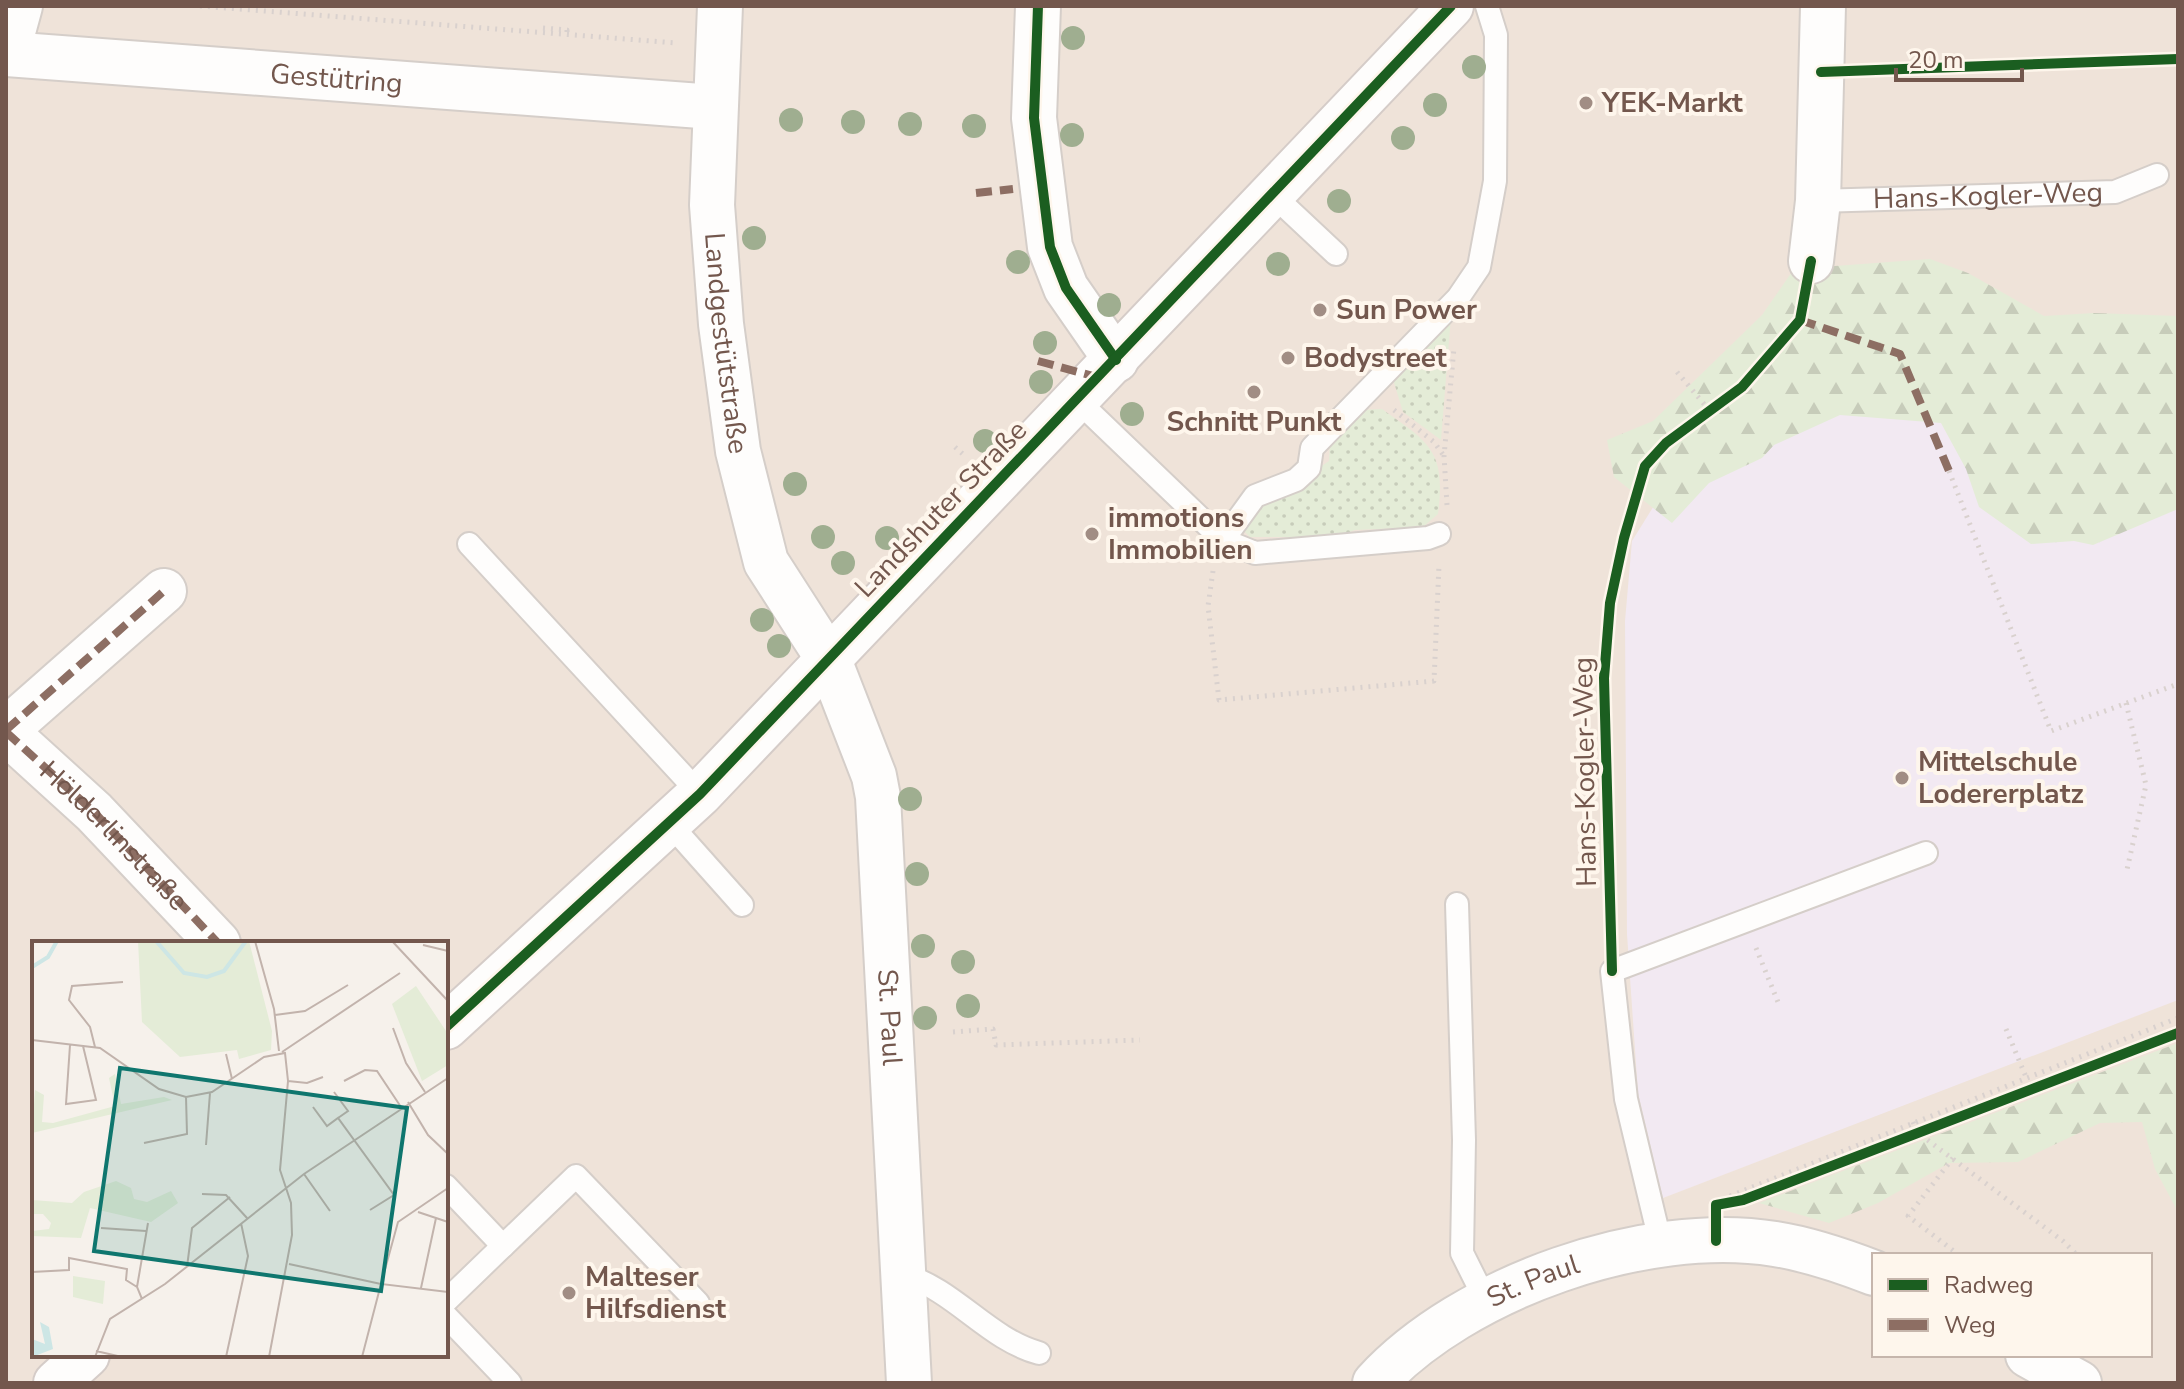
<svg xmlns="http://www.w3.org/2000/svg" width="2184" height="1389" font-family="'Nunito Sans',sans-serif">
<style>
.residential{fill:#efe3d9;fill-rule:evenodd}
.education{fill:#f2e9f2}
.green{fill:url(#green-dots)}
.forest{fill:url(#forest-firs)}
.lines{fill:none;stroke-linecap:round;stroke-linejoin:round}
.lane-casing{stroke:#d5cec9;stroke-width:26}
.street-casing{stroke:#d5cec9;stroke-width:48}
.secondary-casing{stroke:#d5ccc8;stroke-width:48}
.path{stroke:#d9d1ce;stroke-width:5;stroke-dasharray:2 6;stroke-linecap:butt}
.lane{stroke:#fefdfc;stroke-width:22}
.street{stroke:#fefdfc;stroke-width:44}
.secondary{stroke:#fefdfc;stroke-width:44}
.quiet{stroke:#8d6e63;stroke-width:8;stroke-dasharray:16 8;stroke-linecap:butt}
.cycleway-casing{stroke:#fef6ec;stroke-width:15}
.cycleway{stroke:#1b5e20;stroke-width:10}
.tree{fill:#9fae90}
.poi-dot{fill:#a18d84;stroke:#fef6ec;stroke-width:3}
.labels{text-anchor:middle;dominant-baseline:central;stroke-width:8;stroke-linejoin:round;paint-order:stroke}
.street-label{font-size:28px;fill:#73574d;stroke:#fef6ec}
.poi-label{font-size:28px;font-weight:bold;fill:#73574d;stroke:#fef6ec;text-anchor:start}
.inset-river{fill:none;stroke:#cde6e5;stroke-width:4}
.inset-road{fill:none;stroke:#c2b3ac;stroke-width:2}
.view{fill:#0f766e;fill-opacity:0.15;stroke:#0f766e;stroke-width:4}
.inset-edge{fill:none;stroke:#73574d;stroke-width:4}
</style>
<defs>
<pattern id="green-dots" width="8" height="8" patternUnits="userSpaceOnUse" patternTransform="scale(2)"><rect width="8" height="8" fill="#e4ecd7"/><path d="M2 2h.1M6 6h.1" fill="none" stroke="#c7ccba" stroke-width="1.8" stroke-linecap="round"/></pattern>
<pattern id="forest-firs" width="22" height="20" patternUnits="userSpaceOnUse" patternTransform="scale(2)"><rect width="22" height="20" fill="#e4ecd7"/><path d="M5 1l3.5 6h-7zM16 11l3.5 6h-7z" fill="#c7ccba"/></pattern>
</defs>
<rect width="100%" height="100%" fill="#f6f1eb"/>
<path class="residential" d="M 6,6 L 2178,6 L 2178,1383 L 6,1383 ZM 34,943 L 446,943 L 446,1355 L 34,1355 ZM 1874,1255 L 2150,1255 L 2150,1355 L 1874,1355 Z"/>
<path class="education" d="M 2178,382 L 2178,1000 L 1663,1198 L 1638,1093 L 1627,934 L 1625,621 L 1632,541 L 1685,456 L 1830,390 Z"/>
<g class="green">
<path d="M 1451,316 L 1441,440 L 1403,412 L 1392,376 Z"/>
<path d="M 1382,409 C 1430,443 1446,451 1438,514 L 1423,527 L 1355,530 L 1337,537 L 1250,537 L 1245,532 C 1246,504 1307,477 1329,461 L 1330,441 L 1361,410 Z"/>
</g>
<g class="forest">
<path d="M 1930,259 L 1968,273 L 2044,316 L 2094,313 L 2178,316 L 2178,509 L 2093,545 L 2074,541 L 2031,544 L 1979,507 L 1966,469 L 1941,423 L 1840,415 L 1774,445 L 1762,458 L 1709,483 L 1672,523 L 1614,477 L 1607,440 L 1653,421 L 1762,315 L 1794,269 Z"/>
<path d="M 2178,1043 L 2178,1212 L 2155,1169 L 2142,1122 L 2100,1123 L 2018,1162 L 1949,1163 L 1878,1203 L 1829,1223 L 1759,1203 Z"/>
</g>
<g class="lines">
<g class="lane-casing">
<g id="lane">
<path d="M 1273,195 L 1336,254"/>
<path id="s1" d="M 1818,201 L 2115,192 L 2157,175"/>
<path d="M 1078,401 L 1223,540 L 1255,553 L 1428,538 L 1439,534"/>
<path d="M 1223,540 L 1255,496 L 1296,480 L 1309,468 L 1312,448 L 1458,298 L 1479,267 L 1495,181 L 1496,35 L 1487,6"/>
<path d="M 469,544 L 700,794"/>
<path d="M 669,823 L 742,905"/>
<path d="M 1457,904 L 1464,1140 L 1462,1253 L 1486,1301"/>
<path d="M 446,1186 L 503,1246 L 576,1176 L 698,1303"/>
<path d="M 1661,1245 L 1626,1099 L 1612,971 L 1926,853"/>
<path d="M 904,1275 C 955,1290 988,1339 1039,1353"/>
<path d="M 446,1301 L 503,1246"/>
<path d="M 446,1316 L 510,1383"/>
</g>
</g>
<g class="street-casing">
<g id="street">
<path id="s2" d="M 20,6 L 7,54 L 714,107"/>
<path id="s3" d="M 720,6 L 712,205 L 721,324 L 738,451 L 766,562 L 829,660 L 874,776 L 878,797 L 909,1383"/>
<path d="M 1038,6 L 1034,118 L 1050,247 L 1066,288 L 1116,360"/>
<path d="M 1811,261 L 1818,201 L 1823,6"/>
<path d="M 6,730 L 164,591"/>
<path d="M 6,732 L 94,812 L 218,943"/>
<path d="M 2028,1355 L 2079,1383"/>
<path id="s4" d="M 1375,1383 C 1463,1287 1646,1223 1775,1244 C 1807,1249 1843,1261 1874,1273"/>
</g>
</g>
<g class="secondary-casing">
<g id="secondary">
<path d="M 446,1027 L 700,794 L 1451,6"/>
<path d="M 56,1383 L 87,1355"/>
</g>
</g>
<g class="path">
<path d="M 200,6 L 677,43"/>
<path d="M 543,28 L 567,30 L 567,35"/>
<path d="M 1677,372 L 1710,411"/>
<path d="M 1394,410 L 1434,442 L 1444,456"/>
<path d="M 955,447 L 965,456"/>
<path d="M 1949,471 L 2051,731 L 2178,684"/>
<path d="M 1447,505 L 1444,456 L 1454,348"/>
<path d="M 1213,571 L 1208,606 L 1219,700 L 1434,681 L 1439,565"/>
<path d="M 2126,703 L 2146,785 L 2126,874"/>
<path d="M 1756,948 L 1780,1007"/>
<path d="M 2006,1029 L 2026,1077"/>
<path d="M 953,1032 L 993,1029 L 996,1045 L 1140,1040"/>
<path d="M 1913,1122 L 1918,1133 L 2063,1241 L 2077,1255"/>
<path d="M 1953,1158 L 1908,1216 L 1959,1255"/>
<path d="M 1730,1196 L 2178,1018"/>
</g>
<use href="#lane" class="lane"/>
<use href="#street" class="street"/>
<use href="#secondary" class="secondary"/>
<g class="quiet">
<path d="M 976,193 L 1013,189"/>
<path d="M 1800,320 L 1900,354 L 1949,471"/>
<path d="M 1038,361 L 1100,378"/>
<path d="M 975,465 L 997,487"/>
<path d="M 6,730 L 164,591"/>
<path id="s5" d="M 6,732 L 94,812 L 218,943"/>
</g>
<g class="cycleway-casing">
<g id="cycleway">
<path d="M 1038,6 L 1034,118 L 1050,247 L 1066,288 L 1116,360"/>
<path d="M 1821,72 L 2178,59"/>
<path d="M 1612,971 L 1604,678 L 1610,603 L 1624,538 L 1645,466 L 1666,443 L 1742,387 L 1800,320 L 1811,261"/>
<path d="M 446,1027 L 700,794 L 1451,6"/>
<path d="M 1716,1241 L 1716,1205 L 1743,1200 L 2178,1033"/>
</g>
</g>
<use href="#cycleway" class="cycleway"/>
</g>
<g class="tree">
<circle cx="1073" cy="38" r="12"/>
<circle cx="1474" cy="67" r="12"/>
<circle cx="1435" cy="105" r="12"/>
<circle cx="791" cy="120" r="12"/>
<circle cx="853" cy="122" r="12"/>
<circle cx="910" cy="124" r="12"/>
<circle cx="974" cy="126" r="12"/>
<circle cx="1072" cy="135" r="12"/>
<circle cx="1403" cy="138" r="12"/>
<circle cx="1339" cy="201" r="12"/>
<circle cx="754" cy="238" r="12"/>
<circle cx="1018" cy="262" r="12"/>
<circle cx="1278" cy="264" r="12"/>
<circle cx="1109" cy="305" r="12"/>
<circle cx="1045" cy="343" r="12"/>
<circle cx="1041" cy="382" r="12"/>
<circle cx="1132" cy="414" r="12"/>
<circle cx="985" cy="441" r="12"/>
<circle cx="795" cy="484" r="12"/>
<circle cx="823" cy="537" r="12"/>
<circle cx="887" cy="538" r="12"/>
<circle cx="843" cy="563" r="12"/>
<circle cx="762" cy="620" r="12"/>
<circle cx="779" cy="646" r="12"/>
<circle cx="910" cy="799" r="12"/>
<circle cx="917" cy="874" r="12"/>
<circle cx="923" cy="946" r="12"/>
<circle cx="963" cy="962" r="12"/>
<circle cx="968" cy="1006" r="12"/>
<circle cx="925" cy="1018" r="12"/>
</g>
<g class="poi-dot">
<circle cx="1586" cy="103" r="8"/>
<circle cx="1320" cy="310" r="8"/>
<circle cx="1288" cy="358" r="8"/>
<circle cx="1254" cy="392" r="8"/>
<circle cx="1092" cy="534" r="8"/>
<circle cx="1902" cy="778" r="8"/>
<circle cx="569" cy="1293" r="8"/>
</g>
<g class="labels">
<g class="street-label">
<text stroke="none"><textPath href="#s2" startOffset="380">Gestütring</textPath></text>
<text stroke="none"><textPath href="#s1" startOffset="170">Hans-Kogler-Weg</textPath></text>
<text stroke="none"><textPath href="#s3" startOffset="338">Landgestütstraße</textPath></text>
<text transform="translate(941 509) rotate(-46)">Landshuter Straße</text>
<text transform="translate(1585 772) rotate(-91)">Hans-Kogler-Weg</text>
<text stroke="none"><textPath href="#s5" startOffset="150">Hölderlinstraße</textPath></text>
<text stroke="none"><textPath href="#s3" startOffset="1044">St. Paul</textPath></text>
<text stroke="none"><textPath href="#s4" startOffset="190">St. Paul</textPath></text>
</g>
<g class="poi-label">
<text x="1602" y="103">YEK-Markt</text>
<text x="1336" y="310">Sun Power</text>
<text x="1304" y="358">Bodystreet</text>
<text x="1254" y="422" text-anchor="middle">Schnitt Punkt</text>
<text x="1108" y="518">immotions<tspan x="1108" dy="32">Immobilien</tspan></text>
<text x="1918" y="762">Mittelschule<tspan x="1918" dy="32">Lodererplatz</tspan></text>
<text x="585" y="1277">Malteser<tspan x="585" dy="32">Hilfsdienst</tspan></text>
</g>
</g>
<g transform="translate(32 941)">
<rect width="416" height="416" fill="#f6f1eb"/>
<path d="M 41,335 L 73,340 L 71,363 L 41,356 Z" fill="#e4ecd7"/>
<path d="M 83,133 L 89,163 L 132,156 L 140,159 L 0,192 L 3,149 L 12,154 L 10,181 L 21,182 L 83,165 L 77,137 ZM 84,240 L 99,247 L 102,258 L 115,261 L 139,250 L 146,262 L 119,281 L 58,267 L 49,297 L 0,295 L 0,290 L 17,288 L 19,282 L 11,273 L 0,273 L 0,259 L 40,262 L 52,251 Z" fill="#e4ecd7"/>
<path d="M 106,0 L 217,0 L 240,90 L 239,109 L 207,118 L 205,109 L 148,116 L 110,81 Z" fill="#e4ecd7"/>
<path d="M 384,45 L 416,93 L 416,124 L 390,140 L 360,63 Z" fill="#e4ecd7"/>
<path d="M 8,381 L 17,386 L 21,408 L 0,416 L 0,398 L 13,403 Z" fill="#cde6e5"/>
<path class="inset-river" d="M 124,0 L 152,32 L 175,36 L 192,30 L 214,0M 0,26 L 16,16 L 25,0"/>
<path class="inset-road" d="M 223,0 L 242,68 L 247,110M 360,0 L 416,60M 391,4 L 416,10M 243,74 L 273,70 L 316,44M 361,87 L 374,122 L 393,151M 0,99 L 68,107 L 127,148 L 154,156 L 180,151 L 232,116 L 253,112 L 256,140 L 248,229 L 259,262 L 260,294 L 237,416M 38,104 L 34,163 L 64,159 L 51,105M 63,106 L 58,86 L 37,59 L 40,45 L 91,41M 250,111 L 368,32M 194,113 L 200,138M 256,140 L 275,142 L 291,136M 312,140 L 333,129 L 345,130 L 369,166M 302,151 L 316,170 L 306,177M 376,161 L 396,194 L 416,213M 281,166 L 295,185 L 306,177 L 362,254 L 338,269M 112,202 L 155,193 L 154,156M 174,204 L 178,152M 272,233 L 298,270M 416,247 L 366,281 L 349,343 L 416,351M 170,253 L 194,254 L 215,277M 386,271 L 416,281M 69,287 L 114,290M 257,323 L 349,343 L 330,416M 155,326 L 160,287 L 198,256M 0,331 L 37,329 L 37,317 L 95,328 L 94,339 L 105,346M 389,347 L 404,277M 110,358 L 105,346 L 116,282M 64,410 L 90,416M 63,416 L 78,378 L 133,343 L 272,233 L 416,137M 194,416 L 216,315 L 209,282"/>
<path class="view" d="M 88,127 L 375,167 L 349,350 L 62,310 Z"/>
<rect width="416" height="416" class="inset-edge"/>
</g>
<rect width="2184" height="1389" fill="none" stroke="#73574d" stroke-width="16"/>
<rect x="1872" y="1253" width="280" height="104" fill="#fef6ec" stroke="#c6b6ac" stroke-width="2"/>
<rect x="1888" y="1279" width="40" height="12" fill="#1b5e20" stroke="#c6b6ac" stroke-width="2"/>
<text x="1944" y="1293" font-size="24" fill="#73574d">Radweg</text>
<rect x="1888" y="1319" width="40" height="12" fill="#8d6e63" stroke="#c6b6ac" stroke-width="2"/>
<text x="1944" y="1333" font-size="24" fill="#73574d">Weg</text>
<path d="M1896 68v12h126v-12" fill="none" stroke="#73574d" stroke-width="4"/>
<text x="1908" y="68" font-size="24" fill="#73574d" stroke="#fef6ec" stroke-width="6" paint-order="stroke">20 m</text>
</svg>
